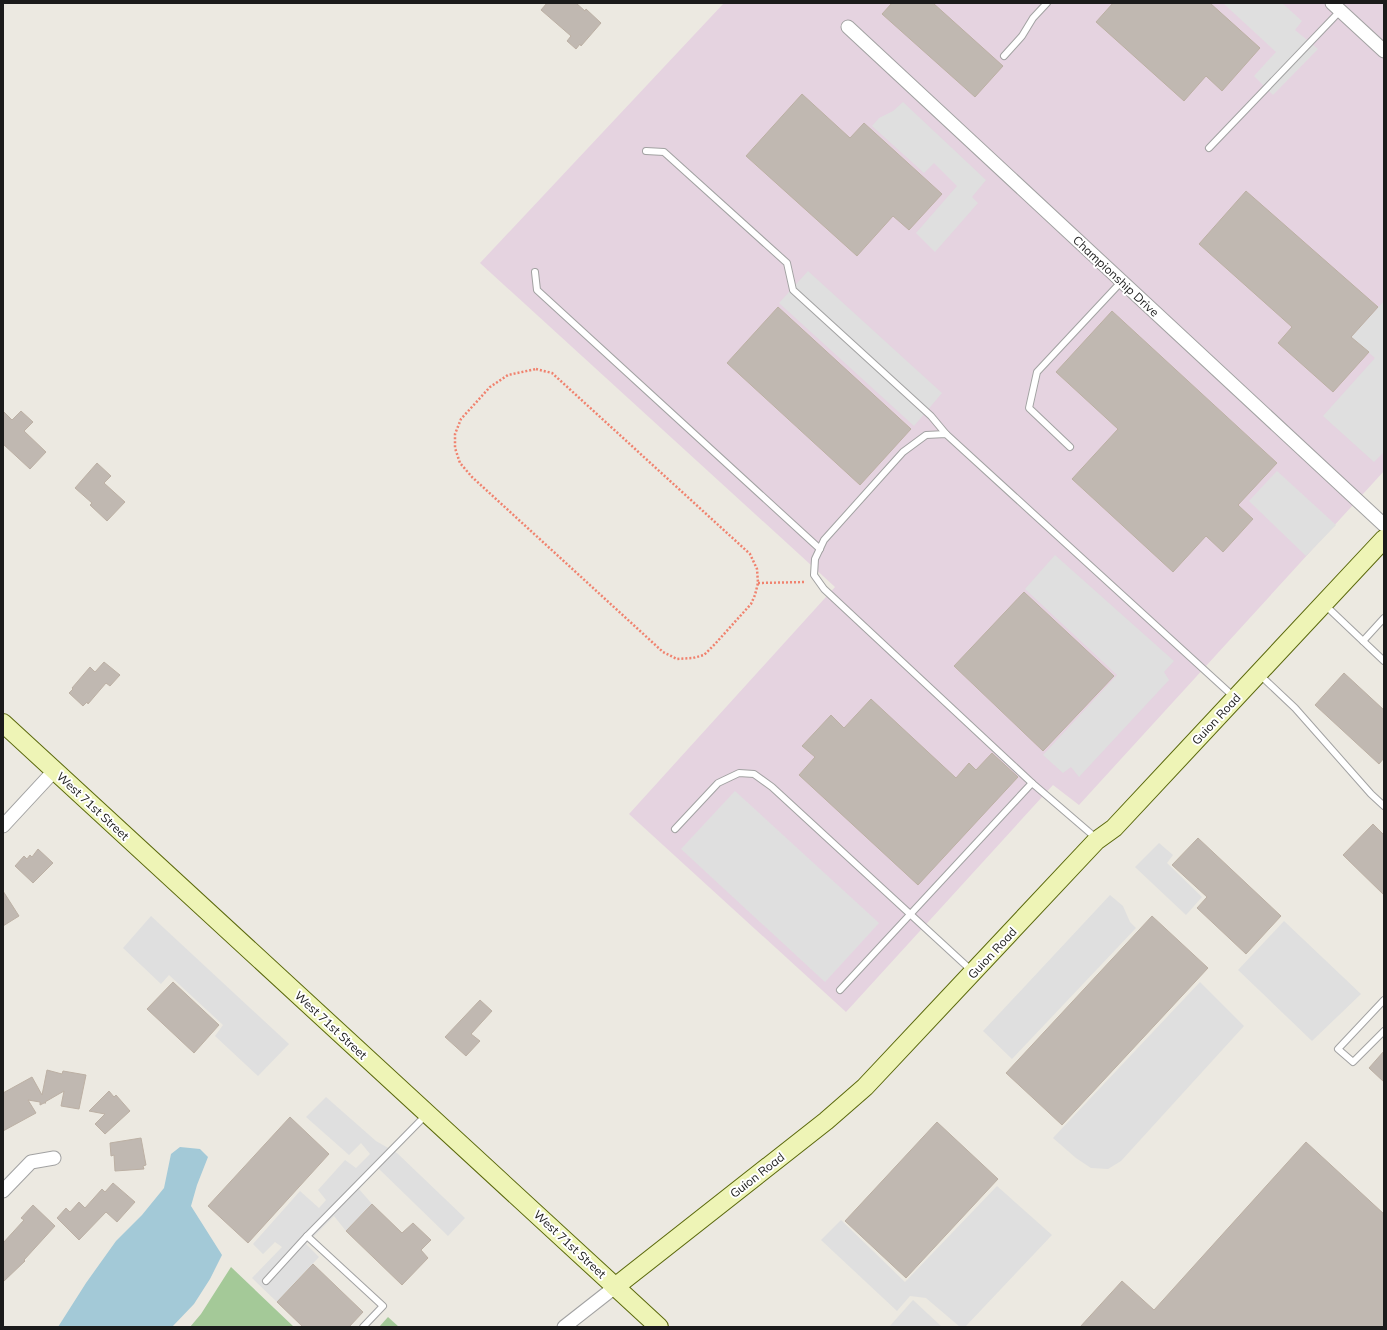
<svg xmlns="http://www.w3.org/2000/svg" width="1387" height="1330" font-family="Mulish,sans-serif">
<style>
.industrial{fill:#e5d3e0}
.forest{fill:#a4c998}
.parking{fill:#dfdfdf}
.water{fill:#a3c9d7}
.building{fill:#c0b8b1;stroke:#bcb0a4}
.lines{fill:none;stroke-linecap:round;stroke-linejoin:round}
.lane-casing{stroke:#a2a2a2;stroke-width:8}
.street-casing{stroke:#a2a2a2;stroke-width:15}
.secondary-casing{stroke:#5a680b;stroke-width:20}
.path{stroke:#f0826e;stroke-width:2.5;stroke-dasharray:2 2;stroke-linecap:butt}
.lane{stroke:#fff;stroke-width:6}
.street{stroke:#fff;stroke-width:13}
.secondary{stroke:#eef4b6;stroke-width:18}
.labels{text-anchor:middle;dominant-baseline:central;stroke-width:4;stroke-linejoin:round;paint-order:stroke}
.street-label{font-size:12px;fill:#1b1b1b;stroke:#fff}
</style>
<rect width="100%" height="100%" fill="#ece9e1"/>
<path class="industrial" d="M 724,3 L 1384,3 L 1384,471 L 1079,805 L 1053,785 L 846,1012 L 629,814 L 835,587 L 480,263 Z"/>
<g class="forest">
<path d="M 231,1267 L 294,1327 L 190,1327 L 201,1314 Z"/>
<path d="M 388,1317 L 399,1327 L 379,1327 Z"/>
</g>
<g class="parking">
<path d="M 1223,3 L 1282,3 L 1302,21 L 1295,30 L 1318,49 L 1273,95 L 1254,76 L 1276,52 Z"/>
<path d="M 903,102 L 986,180 L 972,197 L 978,203 L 935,252 L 916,233 L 957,186 L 934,163 L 924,173 L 872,126 L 879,118 L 893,111 Z"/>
<path d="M 808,271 L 942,393 L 914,426 L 779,303 Z"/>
<path d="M 1384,301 L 1384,452 L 1374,462 L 1323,416 L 1375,358 L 1351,337 Z"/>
<path d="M 1277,471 L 1336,525 L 1306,556 L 1249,501 Z"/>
<path d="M 1055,555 L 1174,661 L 1164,672 L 1169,680 L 1079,777 L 1071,767 L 1063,773 L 1043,755 L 1117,675 L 1025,589 Z"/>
<path d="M 735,791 L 879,923 L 825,982 L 681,849 Z"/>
<path d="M 1159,843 L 1173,855 L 1167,863 L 1202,897 L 1186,915 L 1135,867 Z"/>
<path d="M 1110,895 L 1123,906 L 1130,922 L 1136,928 L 1012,1059 L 983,1031 Z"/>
<path d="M 151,916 L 289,1044 L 258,1076 L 215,1036 L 223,1025 L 169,975 L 161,984 L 123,948 Z"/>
<path d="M 1284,921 L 1361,994 L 1312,1041 L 1238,970 Z"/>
<path d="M 1200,982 L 1244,1026 L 1121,1161 L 1108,1169 L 1091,1168 L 1076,1158 L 1053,1138 Z"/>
<path d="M 326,1097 L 376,1141 L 397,1153 L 465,1218 L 448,1236 L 378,1168 L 359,1189 L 372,1204 L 346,1231 L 334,1216 L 306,1244 L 319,1257 L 277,1302 L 252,1278 L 282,1247 L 275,1242 L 263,1254 L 253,1244 L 300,1191 L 319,1208 L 326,1200 L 318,1190 L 345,1160 L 356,1168 L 370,1154 L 361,1143 L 349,1155 L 306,1117 Z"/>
<path d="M 997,1186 L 1052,1235 L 965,1327 L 960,1327 L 926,1298 L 910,1296 L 897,1311 L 821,1240 L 841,1220 L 905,1282 Z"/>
<path d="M 913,1300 L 942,1327 L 889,1327 Z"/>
</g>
<path class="water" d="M 180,1147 L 200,1149 L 208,1157 L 197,1185 L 191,1206 L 222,1255 L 210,1279 L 194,1304 L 172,1327 L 58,1327 L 86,1283 L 116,1241 L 142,1215 L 164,1188 L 171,1154 Z"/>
<g class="building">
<path d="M 547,3 L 576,3 L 585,11 L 586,9 L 601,23 L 581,46 L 580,44 L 576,49 L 567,41 L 571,36 L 541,10 Z"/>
<path d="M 892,3 L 933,3 L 1003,66 L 975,97 L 882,14 Z"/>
<path d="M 1113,3 L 1210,3 L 1260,48 L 1222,91 L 1206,76 L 1184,101 L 1096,22 Z"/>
<path d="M 802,94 L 850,138 L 864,123 L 942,194 L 909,230 L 893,216 L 857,256 L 746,156 Z"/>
<path d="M 1246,191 L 1378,307 L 1351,337 L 1369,352 L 1333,392 L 1278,343 L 1292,327 L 1199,244 Z"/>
<path d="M 778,307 L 911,429 L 860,485 L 727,363 Z"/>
<path d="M 1112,311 L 1277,463 L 1238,505 L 1253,519 L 1223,552 L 1206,536 L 1173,572 L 1072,479 L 1118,429 L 1056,372 Z"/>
<path d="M 3,411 L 12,420 L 21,411 L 33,422 L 24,431 L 46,452 L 30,469 L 3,444 Z"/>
<path d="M 97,463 L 111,476 L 104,483 L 125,502 L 107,521 L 90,505 L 92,503 L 75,488 Z"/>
<path d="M 1024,592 L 1114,676 L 1043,751 L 954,666 Z"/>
<path d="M 104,662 L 120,675 L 110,686 L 106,683 L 88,704 L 87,702 L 83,706 L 69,693 L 73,689 L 72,688 L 90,667 L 95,672 Z"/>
<path d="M 1344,673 L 1384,710 L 1384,758 L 1379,764 L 1315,705 Z"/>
<path d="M 871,699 L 956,778 L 969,763 L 976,770 L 992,753 L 1018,777 L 918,885 L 799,775 L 815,757 L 802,746 L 831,715 L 844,728 Z"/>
<path d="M 1373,824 L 1384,835 L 1384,895 L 1343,855 Z"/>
<path d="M 1198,838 L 1281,916 L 1246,954 L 1197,908 L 1207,897 L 1172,865 Z"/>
<path d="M 38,849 L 53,863 L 33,883 L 15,866 L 24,856 L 27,859 L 30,855 L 32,857 Z"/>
<path d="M 3,891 L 19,916 L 3,926 Z"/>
<path d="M 1152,916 L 1208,968 L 1062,1125 L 1006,1073 Z"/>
<path d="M 173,982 L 219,1025 L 194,1053 L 147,1009 Z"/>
<path d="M 480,1000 L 492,1011 L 471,1034 L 480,1041 L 466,1056 L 445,1037 Z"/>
<path d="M 1384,1051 L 1384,1082 L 1369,1068 Z"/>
<path d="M 47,1070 L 62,1074 L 63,1071 L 86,1075 L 79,1109 L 61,1106 L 64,1091 L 45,1102 L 46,1103 L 44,1103 L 40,1105 L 40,1102 L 28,1100 L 36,1113 L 3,1131 L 3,1093 L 32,1077 L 42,1095 Z"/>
<path d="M 109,1091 L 114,1097 L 116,1095 L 130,1111 L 105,1134 L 95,1124 L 105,1114 L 89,1111 Z"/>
<path d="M 290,1117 L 329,1154 L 248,1243 L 208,1206 Z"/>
<path d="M 937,1122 L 998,1179 L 906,1278 L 845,1221 Z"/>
<path d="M 141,1138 L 146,1165 L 143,1166 L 144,1169 L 115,1171 L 114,1155 L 111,1156 L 110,1143 Z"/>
<path d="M 1306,1142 L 1384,1214 L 1384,1327 L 1080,1327 L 1122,1281 L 1154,1310 Z"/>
<path d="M 113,1183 L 135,1202 L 117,1222 L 106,1212 L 79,1240 L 57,1218 L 66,1208 L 70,1212 L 79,1202 L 85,1208 L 102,1189 L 105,1192 Z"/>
<path d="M 372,1204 L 402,1233 L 413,1223 L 431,1240 L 421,1250 L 428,1258 L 402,1285 L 346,1231 Z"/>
<path d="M 33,1205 L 55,1226 L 24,1260 L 25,1261 L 3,1282 L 3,1243 L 24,1220 L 21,1218 Z"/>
<path d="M 313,1264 L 363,1312 L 349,1327 L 303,1327 L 277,1302 Z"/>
</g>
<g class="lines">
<g class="lane-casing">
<g id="lane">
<path d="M 1004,56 L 1022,36 L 1033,18 L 1047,3"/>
<path d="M 1209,148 L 1340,11"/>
<path d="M 646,151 L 664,152 L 787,263 L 793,290 L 931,416 L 946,434"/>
<path d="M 535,272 L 537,290 L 820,549"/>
<path d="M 1070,447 L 1029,408 L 1037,372 L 1122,281"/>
<path d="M 1325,605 L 1384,661"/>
<path d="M 1363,641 L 1384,618"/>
<path d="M 1260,675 L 1295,708 L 1371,794 L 1384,806"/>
<path d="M 1032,783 L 824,589 L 814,575 L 815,559 L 824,540 L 903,452 L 926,435 L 946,434 L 1234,697"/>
<path d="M 675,829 L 718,783 L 739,773 L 754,774 L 772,787 L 972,971"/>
<path d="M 840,990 L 1032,783 L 1096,838"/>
<path d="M 1384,1000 L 1338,1049 L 1353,1062 L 1384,1031"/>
<path d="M 307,1236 L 383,1306 L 363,1327"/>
<path d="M 266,1281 L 307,1236 L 427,1114"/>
</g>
</g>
<g class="street-casing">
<g id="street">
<path d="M 1332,3 L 1384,51"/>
<path d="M 848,27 L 1384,525"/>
<path d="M 3,826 L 54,771"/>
<path d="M 3,1191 L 31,1162 L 54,1158"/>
<path d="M 564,1327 L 615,1287"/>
</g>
</g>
<g class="secondary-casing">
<g id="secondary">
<path d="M 3,723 L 659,1327"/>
<path d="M 615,1287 L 826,1121 L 865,1087 L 1096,841 L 1114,828 L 1384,539"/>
</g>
</g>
<g class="path">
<path d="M 536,369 L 552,373 L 750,554 L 757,569 L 758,583 L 755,595 L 751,604 L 715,644 L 704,655 L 693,658 L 677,659 L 663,652 L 472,477 L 460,463 L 455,448 L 455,434 L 461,419 L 490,387 L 508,375 Z"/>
<path d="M 758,583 L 806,582"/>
</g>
<use href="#lane" class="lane"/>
<use href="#street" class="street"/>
<use href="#secondary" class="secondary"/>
</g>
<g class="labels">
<g class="street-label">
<text transform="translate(1116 276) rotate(43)">Championship Drive</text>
<text transform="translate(1216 719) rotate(-47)">Guion Road</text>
<text transform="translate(93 806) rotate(43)">West 71st Street</text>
<text transform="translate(992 953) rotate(-47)">Guion Road</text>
<text transform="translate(331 1025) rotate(43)">West 71st Street</text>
<text transform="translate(757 1175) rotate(-38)">Guion Road</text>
<text transform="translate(570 1244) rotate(43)">West 71st Street</text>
</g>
</g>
<rect width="1387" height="1330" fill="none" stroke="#1b1b1b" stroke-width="8"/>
</svg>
